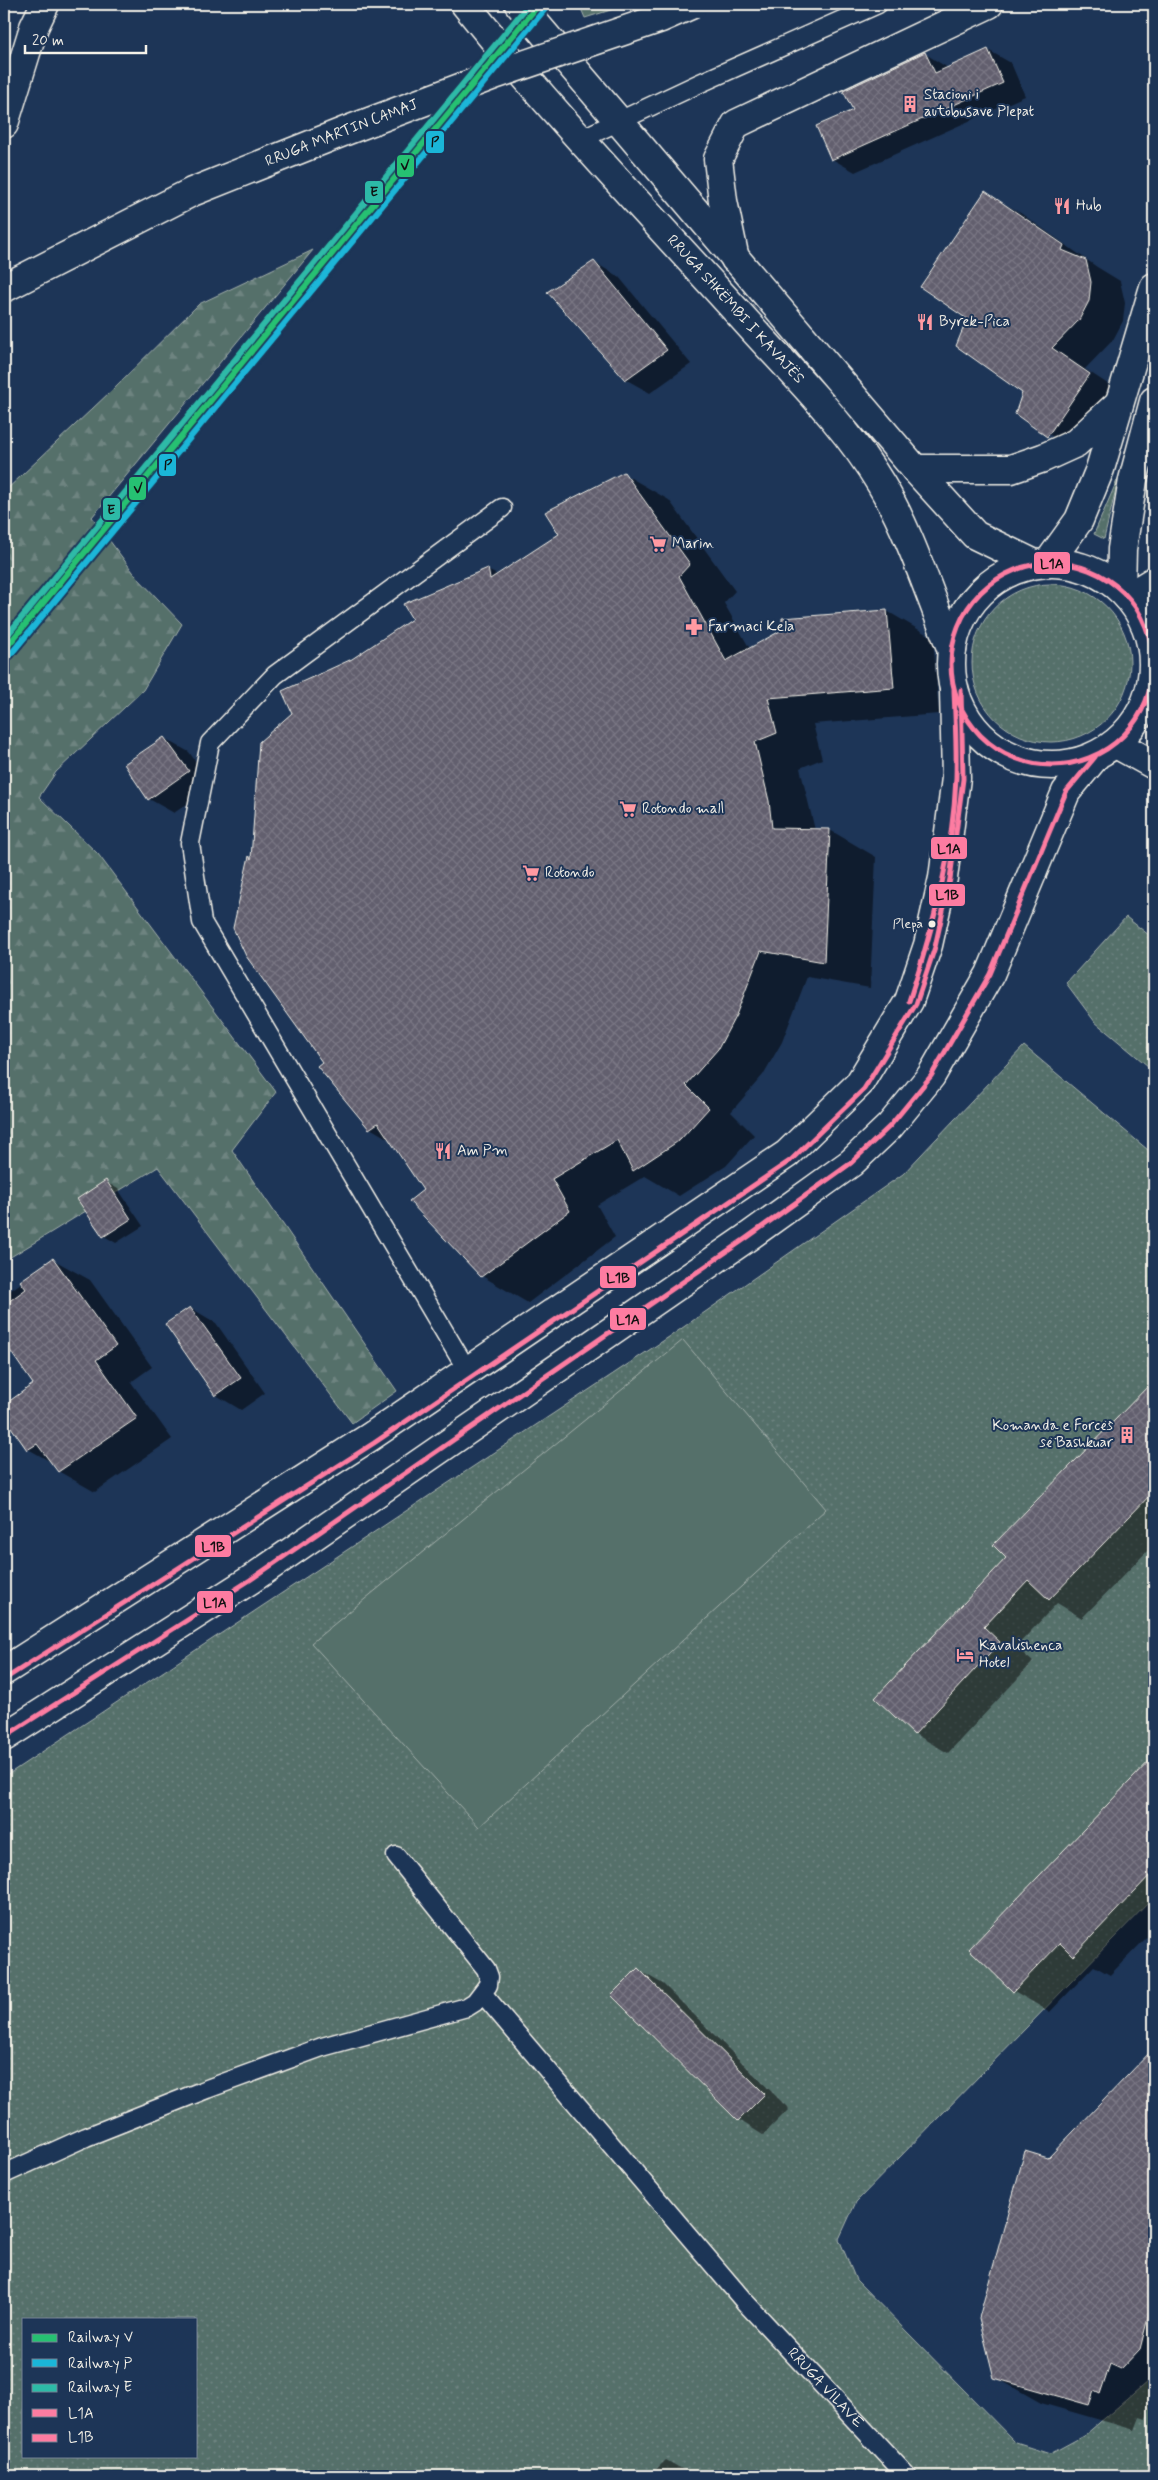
<svg xmlns="http://www.w3.org/2000/svg" width="1158" height="2480" font-family="Mynerve,sans-serif">
<style>
.grass{fill:url(#grass-dots);stroke:#a4b0aa;fill-rule:evenodd}
.forest{fill:url(#forest-firs);stroke:#a4b0aa}
.park{fill:url(#park-crowns);stroke:#a4b0aa}
.garden{fill:#556f6b;stroke:#a4b0aa}
.shadow{fill:#0007}
.building{fill:url(#building-cross-hatch);stroke:#f4f1e8}
.lines{fill:none;stroke-linecap:round;stroke-linejoin:round}
.service-casing{stroke:#f4f1e8;stroke-width:21}
.pedestrian-casing{stroke:#f4f1e8;stroke-width:31}
.minor-casing{stroke:#f4f1e8;stroke-width:31}
.tertiary-casing{stroke:#f4f1e8;stroke-width:31}
.secondary-casing{stroke:#f4f1e8;stroke-width:31}
.primary-casing{stroke:#f4f1e8;stroke-width:31}
.trunk-casing{stroke:#f4f1e8;stroke-width:31}
.service{stroke:#1d3557;stroke-width:18}
.pedestrian{stroke:#1d3557;stroke-width:28}
.minor{stroke:#1d3557;stroke-width:28}
.tertiary{stroke:#1d3557;stroke-width:28}
.secondary{stroke:#1d3557;stroke-width:28}
.primary{stroke:#1d3557;stroke-width:28}
.trunk{stroke:#1d3557;stroke-width:28}
.trunk-bridge-casing{stroke:#f4f1e8;stroke-width:31;stroke-linecap:butt}
.trunk-bridge{stroke:#1d3557;stroke-width:28}
.bus-1-casing{stroke:#1d3557;stroke-width:9}
.bus-2-casing{stroke:#1d3557;stroke-width:9}
.bus-1{stroke:#fd7ca1;stroke-width:5}
.bus-2{stroke:#fd7ca1;stroke-width:5}
.rail-1-casing{stroke:#1d3557;stroke-width:10}
.rail-2-casing{stroke:#1d3557;stroke-width:10}
.rail-3-casing{stroke:#1d3557;stroke-width:10}
.rail-1{stroke:#26c172;stroke-width:6}
.rail-2{stroke:#1ab6d8;stroke-width:6}
.rail-3{stroke:#2dbaa7;stroke-width:6}
.bus-dot{fill:#f4f1e8;stroke:#1d3557;stroke-width:2}
.labels{text-anchor:middle;dominant-baseline:central;stroke-width:4;stroke-linejoin:round;paint-order:stroke}
.bus-label{font-size:14px;fill:#f4f1e8;stroke:#1d3557;text-anchor:end}
.poi-label{font-size:15px;fill:#f4f1e8;stroke:#1d3557;text-anchor:start}
.street-label{font-size:15px;fill:#f4f1e8;stroke:#1d3557}
.line-badge{stroke:#1d3557;stroke-width:2}
.pale-badge-label{font-size:14px;text-anchor:middle;font-weight:bold;fill:#111}
</style>
<defs>
<pattern id="grass-dots" width="8" height="8" patternUnits="userSpaceOnUse" patternTransform="scale(1.25)"><rect width="8" height="8" fill="#556f6b"/><path d="M2 2h.1M6 6h.1" fill="none" stroke="#6e8480" stroke-width="1.8" stroke-linecap="round"/></pattern>
<pattern id="forest-firs" width="22" height="20" patternUnits="userSpaceOnUse" patternTransform="scale(1.25)"><rect width="22" height="20" fill="#556f6b"/><path d="M5 1l3.5 6h-7zM16 11l3.5 6h-7z" fill="#6e8480"/></pattern>
<pattern id="park-crowns" width="20" height="18" patternUnits="userSpaceOnUse" patternTransform="scale(1.25)"><rect width="20" height="18" fill="#556f6b"/><path d="M2 6a3 3 0 1 1 6 0M12 15a3 3 0 1 1 6 0" fill="none" stroke="#6e8480"/></pattern>
<pattern id="building-cross-hatch" width="8" height="8" patternUnits="userSpaceOnUse" patternTransform="scale(1.25)"><rect width="8" height="8" fill="#625e6e"/><path d="M0 0l8 8M0 8l8-8" fill="none" stroke="#797683"/></pattern>
</defs>
<rect width="100%" height="100%" fill="#1d3557"/>
<filter id="ink" filterUnits="userSpaceOnUse"><feTurbulence type="fractalNoise" baseFrequency=".02" numOctaves="2"/><feDisplacementMap in="SourceGraphic" scale="10" xChannelSelector="R" yChannelSelector="G"/><feConvolveMatrix kernelMatrix="1 2 1 2 8 2 1 2 1" color-interpolation-filters="sRGB"/></filter>
<g filter="url(#ink)">
<g class="grass">
<path d="M 1119,476 L 1104,539 L 1094,534 Z"/>
<circle cx="1051" cy="663" r="79"/>
<path d="M 1126,917 L 1154,939 L 1154,1071 L 1095,1022 L 1066,983 Z"/>
<path d="M 1024,1046 L 1154,1155 L 1154,1897 L 856,2202 L 839,2239 L 856,2280 L 1016,2443 L 1050,2454 L 1085,2435 L 1154,2376 L 1154,2476 L 4,2476 L 4,1777 L 675,1333 L 903,1174 ZM 24,2319 L 196,2319 L 196,2456 L 24,2456 Z"/>
</g>
<path class="forest" d="M 313,250 L 92,517 L 136,576 L 182,624 L 143,690 L 56,772 L 39,797 L 98,854 L 276,1092 L 232,1150 L 397,1391 L 352,1423 L 158,1167 L 4,1261 L 4,492 L 110,392 L 199,304 Z"/>
<path class="park" d="M 579,4 L 630,4 L 585,18 Z"/>
<path class="garden" d="M 683,1340 L 826,1509 L 479,1827 L 311,1643 Z"/>
<g class="shadow">
<path d="M 988,50 L 1011,63 L 1025,96 L 855,172 L 832,159 L 854,110 L 924,53 L 948,68 Z"/>
<path d="M 985,193 L 1019,212 L 1097,267 L 1120,281 L 1125,303 L 1123,321 L 1113,340 L 1085,369 L 1123,394 L 1082,455 L 1017,414 L 1024,392 L 968,319 Z"/>
<path d="M 594,262 L 619,277 L 691,364 L 650,393 L 625,379 Z"/>
<path d="M 624,474 L 669,500 L 735,591 L 724,603 L 750,649 L 887,611 L 933,638 L 939,714 L 813,724 L 822,759 L 800,768 L 815,830 L 830,830 L 876,857 L 870,988 L 807,977 L 782,1042 L 763,1075 L 731,1112 L 754,1135 L 726,1166 L 679,1196 L 645,1176 L 597,1205 L 615,1237 L 528,1303 L 482,1276 L 411,1201 L 425,1190 L 392,1141 L 370,1128 L 324,1063 L 250,858 L 252,860 L 353,660 L 487,570 L 498,575 L 561,534 Z"/>
<path d="M 164,738 L 189,752 L 213,786 L 174,813 L 149,799 Z"/>
<path d="M 106,1182 L 118,1189 L 143,1226 L 116,1243 L 104,1236 Z"/>
<path d="M 54,1260 L 90,1280 L 152,1367 L 131,1382 L 172,1439 L 95,1492 L 58,1471 L 53,1463 L 28,1449 L 4,1415 L 4,1407 L 35,1384 L 4,1340 L 4,1295 Z"/>
<path d="M 191,1308 L 216,1323 L 265,1393 L 241,1410 L 216,1395 Z"/>
<path d="M 1154,1381 L 1154,1544 L 1082,1618 L 1057,1603 L 1016,1647 L 1033,1662 L 948,1753 L 915,1734 L 1008,1557 L 995,1545 Z"/>
<path d="M 1152,1761 L 1154,1762 L 1154,1930 L 1110,1975 L 1094,1966 L 1050,2012 L 1014,1991 Z"/>
<path d="M 638,1970 L 663,1984 L 789,2109 L 763,2135 L 739,2120 Z"/>
<path d="M 1141,2064 L 1154,2066 L 1154,2394 L 1146,2419 L 1140,2417 L 1135,2430 L 1041,2403 L 995,2377 L 1048,2159 Z"/>
<path d="M 666,2460 L 691,2474 L 692,2476 L 649,2476 Z"/>
</g>
<g class="building">
<path d="M 988,49 L 1003,83 L 831,160 L 816,126 L 853,110 L 843,91 L 925,52 L 935,73 Z"/>
<path d="M 985,191 L 1064,245 L 1062,250 L 1086,260 L 1091,282 L 1089,301 L 1079,320 L 1052,348 L 1090,374 L 1047,437 L 1015,414 L 1022,393 L 956,346 L 967,319 L 920,287 Z"/>
<path d="M 594,261 L 667,350 L 625,380 L 547,292 Z"/>
<path d="M 624,472 L 690,564 L 679,576 L 726,661 L 782,630 L 782,618 L 887,610 L 894,688 L 768,698 L 777,733 L 755,742 L 769,801 L 772,828 L 830,829 L 824,962 L 761,951 L 736,1015 L 718,1049 L 686,1085 L 709,1108 L 680,1140 L 633,1171 L 617,1140 L 552,1179 L 570,1211 L 481,1277 L 409,1201 L 423,1190 L 378,1123 L 369,1129 L 317,1066 L 322,1062 L 246,956 L 233,928 L 249,856 L 251,859 L 259,742 L 292,713 L 282,691 L 352,659 L 412,619 L 403,604 L 488,568 L 490,579 L 559,534 L 545,512 Z"/>
<path d="M 164,737 L 189,771 L 148,800 L 124,764 Z"/>
<path d="M 106,1180 L 131,1219 L 103,1237 L 77,1199 Z"/>
<path d="M 53,1258 L 116,1346 L 96,1360 L 137,1418 L 58,1472 L 37,1444 L 27,1450 L 4,1417 L 4,1405 L 33,1384 L 4,1342 L 4,1305 L 26,1289 L 20,1281 Z"/>
<path d="M 190,1307 L 241,1378 L 215,1396 L 165,1324 Z"/>
<path d="M 1154,1380 L 1154,1491 L 1049,1600 L 1028,1580 L 984,1627 L 1000,1642 L 914,1735 L 875,1698 L 1006,1558 L 993,1545 Z"/>
<path d="M 1154,1756 L 1154,1871 L 1073,1956 L 1060,1943 L 1013,1992 L 969,1949 Z"/>
<path d="M 638,1968 L 765,2094 L 738,2121 L 611,1995 Z"/>
<path d="M 1154,2048 L 1154,2294 L 1140,2349 L 1121,2369 L 1110,2364 L 1100,2394 L 1094,2391 L 1089,2405 L 994,2378 L 979,2318 L 1025,2151 L 1048,2158 Z"/>
</g>
<g class="lines">
<g class="service-casing">
<g id="service">
<path d="M 581,139 L 698,84 L 878,4"/>
<path d="M 467,1370 L 202,922 L 190,843 L 210,743 L 275,675 L 502,508"/>
<path id="s1" d="M 483,1994 L 744,2301 L 907,2476"/>
<path d="M 4,2174 L 86,2137 L 207,2089 L 322,2047 L 467,2007 L 475,2002 L 488,1985 L 489,1977 L 486,1969 L 396,1856"/>
</g>
</g>
<g class="pedestrian-casing">
<path id="pedestrian" d="M 735,259 L 723,201 L 718,159 L 736,124 L 989,4"/>
</g>
<g class="minor-casing">
<path id="minor" d="M 1116,744 L 1154,765"/>
</g>
<g class="tertiary-casing">
<path id="tertiary" d="M 4,124 L 34,27 L 45,4"/>
</g>
<g class="secondary-casing">
<g id="secondary">
<path d="M 1128,597 L 1154,581"/>
<path d="M 1153,652 L 1154,649"/>
</g>
</g>
<g class="primary-casing">
<g id="primary">
<path id="s2" d="M 465,4 C 552,113 649,214 742,317 C 790,371 844,422 881,484 C 912,536 929,595 952,650"/>
<path d="M 519,4 L 915,469 L 975,535 L 1035,564"/>
<circle cx="1052" cy="664" r="101"/>
<path d="M 4,1671 L 370,1437 L 787,1154 L 859,1084 L 909,1001 L 928,945 L 943,878 L 956,778 L 954,690"/>
<path d="M 4,1737 L 250,1580 L 745,1239 L 851,1163 L 890,1126 L 931,1076 L 990,974 L 1066,792 L 1095,757"/>
</g>
</g>
<g class="trunk-casing">
<g id="trunk">
<path d="M 915,469 L 1011,469 L 1043,458 L 1076,443 L 1117,405"/>
<path d="M 1048,563 L 1079,520 L 1100,469 L 1154,287"/>
<path d="M 1121,589 L 1122,549 L 1133,480 L 1154,401"/>
</g>
</g>
<use href="#service" class="service"/>
<use href="#pedestrian" class="pedestrian"/>
<use href="#minor" class="minor"/>
<use href="#tertiary" class="tertiary"/>
<use href="#secondary" class="secondary"/>
<use href="#primary" class="primary"/>
<use href="#trunk" class="trunk"/>
<g class="trunk-bridge-casing">
<g id="trunk-bridge">
<path id="s3" d="M 4,288 L 192,192 L 348,130 L 497,74 L 661,18 L 693,4"/>
</g>
</g>
<use href="#trunk-bridge" class="trunk-bridge"/>
<g class="bus-1-casing">
<g id="bus-1">
<circle cx="1052" cy="664" r="101"/>
<path d="M 909,1001 C 933,928 953,854 956,778 C 957,749 955,719 954,690"/>
<path d="M 4,1737 L 250,1580 L 745,1239 L 851,1163 L 890,1126 L 931,1076 L 990,974 L 1066,792 L 1095,757"/>
</g>
</g>
<g class="bus-2-casing">
<path id="bus-2" d="M 8,1677 L 374,1443 L 791,1160 L 864,1089 L 916,1004 L 935,947 L 950,879 L 963,779 L 961,690"/>
</g>
<use href="#bus-1" class="bus-1"/>
<use href="#bus-2" class="bus-2"/>
<g class="rail-1-casing">
<path id="rail-1" d="M 4,650 L 539,4"/>
</g>
<g class="rail-2-casing">
<path id="rail-2" d="M 10,655 L 545,9"/>
</g>
<g class="rail-3-casing">
<path id="rail-3" d="M 4,639 L 529,4"/>
</g>
<use href="#rail-1" class="rail-1"/>
<use href="#rail-2" class="rail-2"/>
<use href="#rail-3" class="rail-3"/>
</g>
</g>
<defs>
<g id="building-bare" transform="scale(1.35)"><path d="M-4-6H4V6H1V3H-1V6H-4ZM-2.5-4.3h1.7v1.8h-1.7ZM.8-4.3h1.7v1.8H.8ZM-2.5-1h1.7V.8h-1.7ZM.8-1h1.7V.8H.8Z" fill="#ff9aa2" stroke="#1d3557" stroke-width="2.5" paint-order="stroke"/></g>
<g id="restaurant-bare" transform="scale(1.35)"><path d="M-5-6h1v4h1v-4h1v4h1v-4h1v5L-1.5 .5V6h-2V.5L-5-1ZM5-6V6H3V1.5H1.5Q1.5-4 5-6Z" fill="#ff9aa2" stroke="#1d3557" stroke-width="2.5" paint-order="stroke"/></g>
<g id="supermarket-bare" transform="scale(1.35)"><path d="M-6-5.5h2.5l.6 2H6L4.5 2H-2.5L-4.4-4H-6ZM-1.5 3.2a1.3 1.3 0 1 0 .1 0ZM3 3.2a1.3 1.3 0 1 0 .1 0Z" fill="#ff9aa2" stroke="#1d3557" stroke-width="2.5" paint-order="stroke"/></g>
<g id="pharmacy-bare" transform="scale(1.35)"><path d="M-2-6h4v4h4v4h-4v4h-4v-4h-4v-4h4Z" fill="#ff9aa2" stroke="#1d3557" stroke-width="2.5" paint-order="stroke"/></g>
<g id="hotel-bare" transform="scale(1.35)"><path d="M-6-4.5h1.5V1H6V5H4.5V3h-9V5H-6ZM-4 0a1.8 1.8 0 1 1 3.6 0ZM.5 0V-2.5h3Q6-2.5 6 0Z" fill="#ff9aa2" stroke="#1d3557" stroke-width="2.5" paint-order="stroke"/></g>
</defs>
<g fill-rule="evenodd">
<use href="#building-bare" x="910" y="104"/>
<use href="#restaurant-bare" x="1062" y="206"/>
<use href="#restaurant-bare" x="925" y="322"/>
<use href="#supermarket-bare" x="658" y="544"/>
<use href="#pharmacy-bare" x="694" y="627"/>
<use href="#supermarket-bare" x="628" y="809"/>
<use href="#supermarket-bare" x="531" y="873"/>
<use href="#restaurant-bare" x="443" y="1151"/>
<use href="#building-bare" x="1127" y="1435"/>
<use href="#hotel-bare" x="965" y="1655"/>
</g>
<circle class="bus-dot" cx="932" cy="924" r="4.5"/>
<g class="labels">
<g class="bus-label">
<text x="923" y="924">Plepa</text>
</g>
<g class="poi-label">
<text x="924" y="95">Stacioni i<tspan x="924" dy="17">autobusave Plepat</tspan></text>
<text x="1076" y="206">Hub</text>
<text x="939" y="322">Byrek-Pica</text>
<text x="672" y="544">Marin</text>
<text x="708" y="627">Farmaci Kela</text>
<text x="642" y="809">Rotondo mall</text>
<text x="545" y="873">Rotondo</text>
<text x="457" y="1151">Am Pm</text>
<text x="1113" y="1426" text-anchor="end">Komanda e Forcës<tspan x="1113" dy="17">së Bashkuar</tspan></text>
<text x="979" y="1646">Kavalishenca<tspan x="979" dy="17">Hotel</tspan></text>
</g>
<g class="street-label">
<text stroke="none"><textPath href="#s3" startOffset="372">RRUGA MARTIN CAMAJ</textPath></text>
<text stroke="none"><textPath href="#s2" startOffset="408">RRUGA SHKËMBI I KAVAJËS</textPath></text>
<text stroke="none"><textPath href="#s1" startOffset="522">RRUGA VILAVE</textPath></text>
</g>
</g>
<g class="line-badge">
<rect x="425" y="130" width="20" height="24" rx="5" fill="#1ab6d8"/>
<rect x="396" y="154" width="19" height="24" rx="5" fill="#26c172"/>
<rect x="364" y="180" width="20" height="24" rx="5" fill="#2dbaa7"/>
<rect x="158" y="453" width="19" height="24" rx="5" fill="#1ab6d8"/>
<rect x="128" y="476" width="19" height="25" rx="5" fill="#26c172"/>
<rect x="102" y="497" width="19" height="24" rx="5" fill="#2dbaa7"/>
<rect x="1033" y="551" width="38" height="24" rx="5" fill="#fd7ca1"/>
<rect x="930" y="836" width="38" height="24" rx="5" fill="#fd7ca1"/>
<rect x="928" y="883" width="38" height="24" rx="5" fill="#fd7ca1"/>
<rect x="599" y="1265" width="38" height="24" rx="5" fill="#fd7ca1"/>
<rect x="609" y="1307" width="38" height="24" rx="5" fill="#fd7ca1"/>
<rect x="194" y="1534" width="38" height="24" rx="5" fill="#fd7ca1"/>
<rect x="196" y="1590" width="38" height="24" rx="5" fill="#fd7ca1"/>
</g>
<g class="pale-badge-label">
<text x="435" y="146">P</text>
<text x="405" y="170">V</text>
<text x="374" y="196">E</text>
<text x="168" y="469">P</text>
<text x="138" y="493">V</text>
<text x="111" y="514">E</text>
<text x="1052" y="568">L1A</text>
<text x="949" y="853">L1A</text>
<text x="947" y="899">L1B</text>
<text x="618" y="1282">L1B</text>
<text x="628" y="1324">L1A</text>
<text x="213" y="1551">L1B</text>
<text x="215" y="1607">L1A</text>
</g>
<rect width="1158" height="2480" fill="none" stroke="#1d3557" stroke-width="20"/>
<rect x="10" y="10" width="1138" height="2460" fill="none" stroke="#f4f1e8" stroke-width="2" filter="url(#ink)"/>
<rect x="22" y="2318" width="175" height="140" fill="#1d3557" stroke="#738091"/>
<rect x="32" y="2334" width="25" height="8" fill="#26c172" stroke="#738091"/>
<text x="68" y="2342" font-size="15" fill="#f4f1e8">Railway V</text>
<rect x="32" y="2359" width="25" height="8" fill="#1ab6d8" stroke="#738091"/>
<text x="68" y="2368" font-size="15" fill="#f4f1e8">Railway P</text>
<rect x="32" y="2384" width="25" height="8" fill="#2dbaa7" stroke="#738091"/>
<text x="68" y="2392" font-size="15" fill="#f4f1e8">Railway E</text>
<rect x="32" y="2409" width="25" height="8" fill="#fd7ca1" stroke="#738091"/>
<text x="68" y="2418" font-size="15" fill="#f4f1e8">L1A</text>
<rect x="32" y="2434" width="25" height="8" fill="#fd7ca1" stroke="#738091"/>
<text x="68" y="2442" font-size="15" fill="#f4f1e8">L1B</text>
<path d="M25 45v8h121v-8" fill="none" stroke="#f4f1e8" stroke-width="2.5"/>
<text x="32" y="45" font-size="15" fill="#f4f1e8" stroke="#1d3557" stroke-width="4" paint-order="stroke">20 m</text>
</svg>
